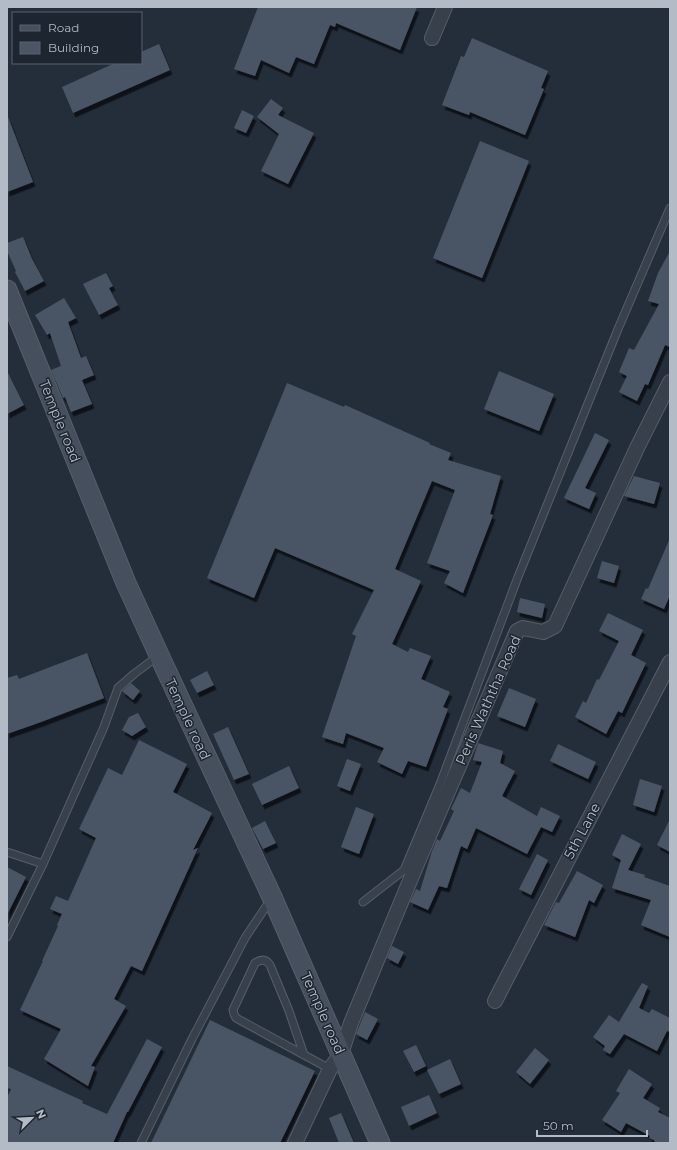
<svg xmlns="http://www.w3.org/2000/svg" width="677" height="1150" font-family="Montserrat,sans-serif">
<style>
.building{fill:#4a5565;filter:url(#shadow)}
.lines{fill:none;stroke-linecap:round;stroke-linejoin:round}
.lane-casing{stroke:#565e69;stroke-width:9}
.street-casing{stroke:#565e69;stroke-width:16}
.secondary-casing{stroke:#565e69;stroke-width:21}
.lane{stroke:#38404b;stroke-width:7}
.street{stroke:#38404b;stroke-width:14}
.secondary{stroke:#464f5e;stroke-width:19}
.labels{text-anchor:middle;dominant-baseline:central;stroke-width:3;stroke-linejoin:round;paint-order:stroke}
.street-label{font-size:14px;fill:#b3bbc7;stroke:#1d2530}
</style>
<defs>
<filter id="shadow"><feDropShadow dx="2.5" dy="4.5" stdDeviation="0" flood-color="#0009"/></filter>
</defs>
<rect width="100%" height="100%" fill="#242e3b"/>
<g class="building">
<path d="M 258,7 L 417,7 L 400,50 L 336,23 L 335,27 L 330,25 L 314,64 L 296,57 L 289,73 L 261,60 L 255,76 L 234,69 Z"/>
<path d="M 472,38 L 548,71 L 541,88 L 544,89 L 525,135 L 470,112 L 469,115 L 442,105 L 461,56 L 464,57 Z"/>
<path d="M 159,44 L 170,70 L 73,113 L 62,87 L 115,63 L 141,63 L 141,52 Z"/>
<path d="M 271,99 L 283,108 L 278,115 L 314,133 L 288,184 L 261,171 L 279,134 L 257,117 Z"/>
<path d="M 242,110 L 254,116 L 246,133 L 234,128 Z"/>
<path d="M 7,117 L 8,117 L 33,182 L 7,192 Z"/>
<path d="M 480,141 L 529,161 L 482,278 L 433,258 Z"/>
<path d="M 23,237 L 32,259 L 44,281 L 25,291 L 15,272 L 16,271 L 7,251 L 7,243 Z"/>
<path d="M 670,251 L 670,347 L 665,345 L 648,385 L 645,384 L 637,401 L 619,392 L 627,376 L 619,372 L 629,348 L 634,350 L 659,304 L 648,301 L 658,273 Z"/>
<path d="M 106,273 L 113,286 L 109,288 L 118,305 L 99,315 L 83,284 Z"/>
<path d="M 64,298 L 76,318 L 68,322 L 81,358 L 86,356 L 94,375 L 82,380 L 92,404 L 71,412 L 65,397 L 63,398 L 51,370 L 61,366 L 50,333 L 47,335 L 35,315 Z"/>
<path d="M 7,371 L 24,405 L 7,414 Z"/>
<path d="M 499,371 L 554,394 L 539,431 L 484,409 Z"/>
<path d="M 287,383 L 344,407 L 345,405 L 430,443 L 429,444 L 451,453 L 448,460 L 501,476 L 490,514 L 493,515 L 463,593 L 444,583 L 450,571 L 427,563 L 455,490 L 432,481 L 395,569 L 421,581 L 392,644 L 408,652 L 410,648 L 431,656 L 421,679 L 450,692 L 443,707 L 448,709 L 426,767 L 408,761 L 402,774 L 377,762 L 384,748 L 346,733 L 343,744 L 322,737 L 356,636 L 352,634 L 374,590 L 275,548 L 254,598 L 207,578 Z"/>
<path d="M 595,433 L 609,440 L 585,488 L 596,493 L 589,509 L 564,498 Z"/>
<path d="M 634,476 L 660,483 L 654,504 L 624,496 Z"/>
<path d="M 670,538 L 670,595 L 664,609 L 641,599 L 646,588 L 648,589 Z"/>
<path d="M 602,561 L 619,566 L 614,583 L 597,578 Z"/>
<path d="M 520,598 L 545,604 L 542,618 L 517,612 Z"/>
<path d="M 608,613 L 643,630 L 631,655 L 646,663 L 622,713 L 618,711 L 606,734 L 575,717 L 583,701 L 586,703 L 597,679 L 599,680 L 619,641 L 599,631 Z"/>
<path d="M 87,653 L 104,698 L 41,722 L 7,734 L 7,678 L 17,675 L 19,679 Z"/>
<path d="M 207,671 L 214,685 L 197,693 L 190,680 Z"/>
<path d="M 131,683 L 140,691 L 133,700 L 122,691 Z"/>
<path d="M 509,688 L 536,699 L 525,727 L 497,716 Z"/>
<path d="M 138,713 L 146,727 L 132,736 L 122,730 L 129,717 Z"/>
<path d="M 228,727 L 249,774 L 234,780 L 213,734 Z"/>
<path d="M 139,740 L 187,764 L 173,792 L 212,813 L 193,850 L 198,848 L 142,971 L 131,966 L 114,999 L 126,1006 L 91,1066 L 95,1067 L 88,1086 L 44,1059 L 61,1029 L 20,1010 L 43,961 L 42,961 L 58,926 L 57,925 L 62,914 L 50,909 L 56,896 L 68,901 L 96,838 L 79,829 L 108,768 L 122,775 Z"/>
<path d="M 478,743 L 503,751 L 500,763 L 515,771 L 502,796 L 537,816 L 541,807 L 560,816 L 552,832 L 541,827 L 527,854 L 476,828 L 467,849 L 461,846 L 447,888 L 439,886 L 428,910 L 410,902 L 416,889 L 420,891 L 432,851 L 437,839 L 440,841 L 454,811 L 451,809 L 461,788 L 470,793 L 482,762 L 473,760 Z"/>
<path d="M 558,744 L 596,762 L 588,779 L 550,761 Z"/>
<path d="M 347,759 L 361,764 L 350,791 L 337,786 Z"/>
<path d="M 289,766 L 299,788 L 262,805 L 252,784 Z"/>
<path d="M 640,779 L 662,786 L 654,812 L 633,805 Z"/>
<path d="M 356,807 L 374,814 L 359,854 L 341,847 Z"/>
<path d="M 670,819 L 670,852 L 657,845 Z"/>
<path d="M 265,821 L 276,843 L 263,849 L 252,828 Z"/>
<path d="M 622,834 L 641,844 L 628,870 L 645,875 L 644,877 L 670,886 L 670,937 L 641,925 L 651,900 L 612,888 L 621,860 L 612,855 Z"/>
<path d="M 537,854 L 548,860 L 531,895 L 519,889 Z"/>
<path d="M 7,867 L 26,877 L 7,915 Z"/>
<path d="M 577,871 L 603,885 L 594,903 L 589,900 L 575,937 L 544,925 L 556,902 L 559,903 Z"/>
<path d="M 392,946 L 404,952 L 398,964 L 387,958 Z"/>
<path d="M 642,983 L 648,986 L 639,1008 L 649,1013 L 652,1009 L 670,1018 L 670,1032 L 667,1031 L 657,1051 L 624,1034 L 610,1054 L 603,1050 L 605,1046 L 593,1037 L 609,1015 L 619,1022 Z"/>
<path d="M 365,1012 L 378,1019 L 367,1040 L 356,1034 Z"/>
<path d="M 210,1020 L 315,1071 L 280,1143 L 151,1143 Z"/>
<path d="M 147,1039 L 162,1047 L 128,1112 L 127,1112 L 113,1143 L 7,1143 L 7,1098 L 11,1089 L 7,1088 L 7,1066 L 83,1101 L 82,1103 L 107,1114 Z"/>
<path d="M 416,1045 L 426,1066 L 414,1072 L 403,1051 Z"/>
<path d="M 535,1048 L 549,1060 L 530,1084 L 516,1072 Z"/>
<path d="M 450,1059 L 461,1084 L 439,1094 L 427,1070 Z"/>
<path d="M 629,1069 L 652,1084 L 643,1098 L 660,1108 L 658,1112 L 670,1118 L 670,1143 L 655,1143 L 654,1140 L 649,1138 L 650,1136 L 626,1123 L 621,1132 L 602,1120 L 620,1093 L 616,1091 Z"/>
<path d="M 429,1095 L 437,1113 L 409,1126 L 401,1107 Z"/>
<path d="M 341,1113 L 354,1143 L 339,1143 L 329,1118 Z"/>
</g>
<g class="lines">
<g class="lane-casing">
<g id="lane">
<path d="M 7,852 L 43,864"/>
<path d="M 363,902 L 404,870 L 440,784 L 518,577 L 618,329 L 670,208"/>
<path d="M 7,937 L 43,864 L 104,727 L 118,688 L 134,674 L 158,656"/>
<path d="M 304,1055 L 289,1011 L 270,965 C 266,959 261,959 255,963 L 233,1010 L 234,1014 L 236,1018 L 330,1069"/>
<path d="M 141,1143 L 192,1039 L 245,938 L 271,899"/>
</g>
</g>
<g class="street-casing">
<g id="street">
<path d="M 432,38 L 445,7"/>
<path d="M 495,1001 L 670,662"/>
<path d="M 295,1143 L 330,1069 L 341,1054 L 351,1023 L 414,871 L 517,631 L 523,628 L 543,632 L 555,626 L 637,448 L 670,382"/>
</g>
</g>
<g class="secondary-casing">
<path id="secondary" d="M 7,290 L 126,583 L 159,655 L 272,897 L 380,1143"/>
</g>
<use href="#lane" class="lane"/>
<use href="#street" class="street"/>
<use href="#secondary" class="secondary"/>
</g>
<g class="labels">
<g class="street-label">
<text transform="translate(60 421) rotate(68)">Temple road</text>
<text transform="translate(488 700) rotate(-66)">Peris Waththa Road</text>
<text transform="translate(188 719) rotate(65)">Temple road</text>
<text transform="translate(582 831) rotate(-62)">5th Lane</text>
<text transform="translate(323 1013) rotate(66)">Temple road</text>
</g>
</g>
<rect width="677" height="1150" fill="none" stroke="#b3bbc7" stroke-width="16"/>
<rect x="12" y="12" width="130" height="52" fill="#1d2530" stroke="#59616c"/>
<rect x="20" y="25" width="20" height="6" fill="#464f5e" stroke="#59616c"/>
<text x="48" y="32" font-size="12" fill="#b3bbc7">Road</text>
<rect x="20" y="42" width="20" height="12" fill="#4a5565" stroke="#59616c"/>
<text x="48" y="52" font-size="12" fill="#b3bbc7">Building</text>
<g transform="translate(32 1118) rotate(66)" stroke="#1d2530" stroke-width="3" paint-order="stroke">
<path d="M0-3L7 15L0 10L-7 15Z" fill="#b3bbc7"/>
<text y="-6" font-size="11" font-weight="bold" text-anchor="middle" fill="#b3bbc7">N</text>
</g>
<path d="M537 1130v6h110v-6" fill="none" stroke="#b3bbc7" stroke-width="2"/>
<text x="543" y="1130" font-size="12" fill="#b3bbc7" stroke="#1d2530" stroke-width="3" paint-order="stroke">50 m</text>
</svg>
